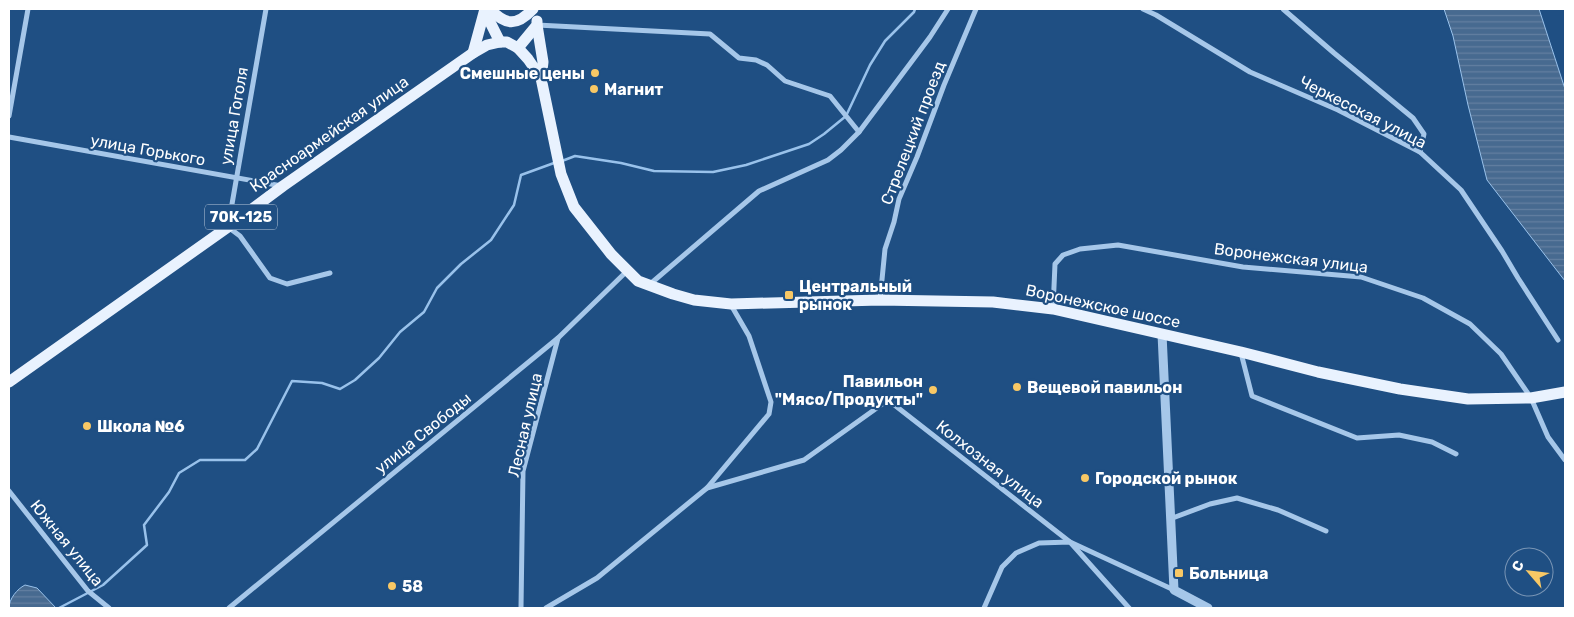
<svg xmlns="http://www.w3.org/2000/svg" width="1574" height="617" font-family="Rubik,sans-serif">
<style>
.water{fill:url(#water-rules);stroke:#99c2eb}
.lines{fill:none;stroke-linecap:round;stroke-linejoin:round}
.stream{stroke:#99c2eb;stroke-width:2.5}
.minor{stroke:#a6c7e9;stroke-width:5}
.tertiary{stroke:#a6c7e9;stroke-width:9}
.primary{stroke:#e9f2fe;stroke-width:11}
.poi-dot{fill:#f8c865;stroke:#1f4f83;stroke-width:2}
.labels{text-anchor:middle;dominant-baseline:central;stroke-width:4.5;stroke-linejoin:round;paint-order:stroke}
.shield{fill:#1f4f83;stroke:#bccada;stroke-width:1}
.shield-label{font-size:15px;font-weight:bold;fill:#fff}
.poi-label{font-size:16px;font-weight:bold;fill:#fff;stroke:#1f4f83;text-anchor:start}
.street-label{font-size:16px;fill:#fff;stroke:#1f4f83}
</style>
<defs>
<pattern id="water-rules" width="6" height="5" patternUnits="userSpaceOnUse" patternTransform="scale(1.25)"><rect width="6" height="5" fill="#476a90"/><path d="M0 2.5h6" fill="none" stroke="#6380a1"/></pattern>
</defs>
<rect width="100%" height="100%" fill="#1f4f83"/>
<g class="water">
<path d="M 1444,9 L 1539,9 L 1565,89 L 1565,281 L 1487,180 L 1468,105 L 1453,36 Z"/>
<path d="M 25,585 L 37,588 L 56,608 L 9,608 C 9,599 17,589 25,585 Z"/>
</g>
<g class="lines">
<g class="stream">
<path d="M 562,161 L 575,156 L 621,163 L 654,171 L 713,172 L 746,165 L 809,144 L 824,134 L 846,116 L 870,65 L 885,41 L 914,12 L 915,9"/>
<path d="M 59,608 L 103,585 L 147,545 L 144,525 L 169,492 L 179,473 L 200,460 L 245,460 L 257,449 L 292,381 L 322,383 L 340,389 L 355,380 L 379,358 L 400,332 L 424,312 L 437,288 L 461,264 L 491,240 L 514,205 L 521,175 L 554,163"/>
</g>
<g class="minor">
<path d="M 266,9 L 228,227 L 240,236 L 270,278 L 287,284 L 330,273"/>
<path d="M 1143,9 L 1156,15 L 1250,72 L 1338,110 L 1420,152 L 1461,190 L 1502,251 L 1518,278 L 1558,340"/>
<path d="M 1283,9 L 1334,53 L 1413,118 L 1424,134 L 1420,152"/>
<path d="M 537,25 L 710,34 L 739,58 L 756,60 L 767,65 L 785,81 L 830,96 L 859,132"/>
<path d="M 9,116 L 28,9"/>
<path d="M 9,137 L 282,186"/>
<path d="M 649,285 L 759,191 L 828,160 L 841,150 L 859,132 L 930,37 L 948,9"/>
<path d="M 880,300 L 885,249 L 894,222 L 899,199 L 917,157 L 944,85 L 976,9"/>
<path d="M 1053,309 L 1055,264 L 1063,255 L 1080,249 L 1118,245 L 1243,267 L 1361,277 L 1423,298 L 1470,324 L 1501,354 L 1531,398 L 1548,437 L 1565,460"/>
<path d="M 1241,353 L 1252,396 L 1357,438 L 1399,435 L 1432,442 L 1456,454"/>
<path d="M 707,488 L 769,414 L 771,402 L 749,336 L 731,305"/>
<path d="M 9,491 L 88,591 L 109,608"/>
<path d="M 1170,519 L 1210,504 L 1237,498 L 1278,510 L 1326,531"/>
<path d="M 229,608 L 558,338 L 627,271"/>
<path d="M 521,608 L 523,471 L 558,338"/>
<path d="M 546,608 L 597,578 L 707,488 L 804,460 L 888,400 L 1070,542 L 1174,590"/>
<path d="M 984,608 L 1002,567 L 1016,553 L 1039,543 L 1070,542 L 1129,608"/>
</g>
<path class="tertiary" d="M 1162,334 L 1174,590 L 1208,608"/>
<g class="primary">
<path d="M 487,9 L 490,22 L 500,42"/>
<path d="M 490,9 C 506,26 517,26 533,9"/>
<path d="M 537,25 L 543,62 L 541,78"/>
<path d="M 518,48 L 537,25 L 537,21"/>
<path d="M 473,53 L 485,9"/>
<path d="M 9,382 L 228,227 L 283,186 L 473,53 L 487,45 L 500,42 L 507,42 L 518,48 L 528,59 L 541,78 L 561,174 L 574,207 L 611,254 L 638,281 L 673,294 L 694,300 L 731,304 L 880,300 L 993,302 L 1053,309 L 1241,352 L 1318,372 L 1400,389 L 1468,399 L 1531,398 L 1565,392"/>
</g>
</g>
<g class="poi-dot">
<circle cx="595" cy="73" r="5"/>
<circle cx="594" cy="89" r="5"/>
<rect x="784" y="290" width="10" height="10" rx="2.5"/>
<circle cx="1017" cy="387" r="5"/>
<circle cx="933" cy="390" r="5"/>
<circle cx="87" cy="426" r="5"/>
<circle cx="1085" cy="478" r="5"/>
<rect x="1174" y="568" width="10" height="10" rx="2.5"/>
<circle cx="392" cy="586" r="5"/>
</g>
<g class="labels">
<rect class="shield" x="205" y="204.5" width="72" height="25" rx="4"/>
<g class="shield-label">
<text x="241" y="217">70К-125</text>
</g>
<g class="poi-label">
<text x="585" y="73" text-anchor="end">Смешные цены</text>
<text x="604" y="89">Магнит</text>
<text x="799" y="286">Центральный<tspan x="799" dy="18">рынок</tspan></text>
<text x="923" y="381" text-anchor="end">Павильон<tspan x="923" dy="18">"Мясо/Продукты"</tspan></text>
<text x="1027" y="387">Вещевой павильон</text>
<text x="97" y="426">Школа №6</text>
<text x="1095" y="478">Городской рынок</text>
<text x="1189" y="573">Больница</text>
<text x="402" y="586">58</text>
</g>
<g class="street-label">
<text transform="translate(1363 112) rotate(27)">Черкесская улица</text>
<text transform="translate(234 116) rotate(-80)">улица Гоголя</text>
<text transform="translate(913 133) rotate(-69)">Стрелецкий проезд</text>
<text transform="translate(329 134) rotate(-35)">Красноармейская улица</text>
<text transform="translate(148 150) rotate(10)">улица Горького</text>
<text transform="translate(1291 258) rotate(7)">Воронежская улица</text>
<text transform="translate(1103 306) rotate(12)">Воронежское шоссе</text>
<text transform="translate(525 425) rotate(-77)">Лесная улица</text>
<text transform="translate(423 433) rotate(-39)">улица Свободы</text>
<text transform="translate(990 464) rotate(38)">Колхозная улица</text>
<text transform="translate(67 543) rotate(51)">Южная улица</text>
</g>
</g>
<rect width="1574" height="617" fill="none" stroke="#ffffff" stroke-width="20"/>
<g transform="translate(1529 572) rotate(298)"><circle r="24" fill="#1f4f83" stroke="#7995b5"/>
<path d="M0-4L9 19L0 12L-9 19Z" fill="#f8c865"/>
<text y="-8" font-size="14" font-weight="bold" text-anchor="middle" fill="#ffffff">С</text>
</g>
</svg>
